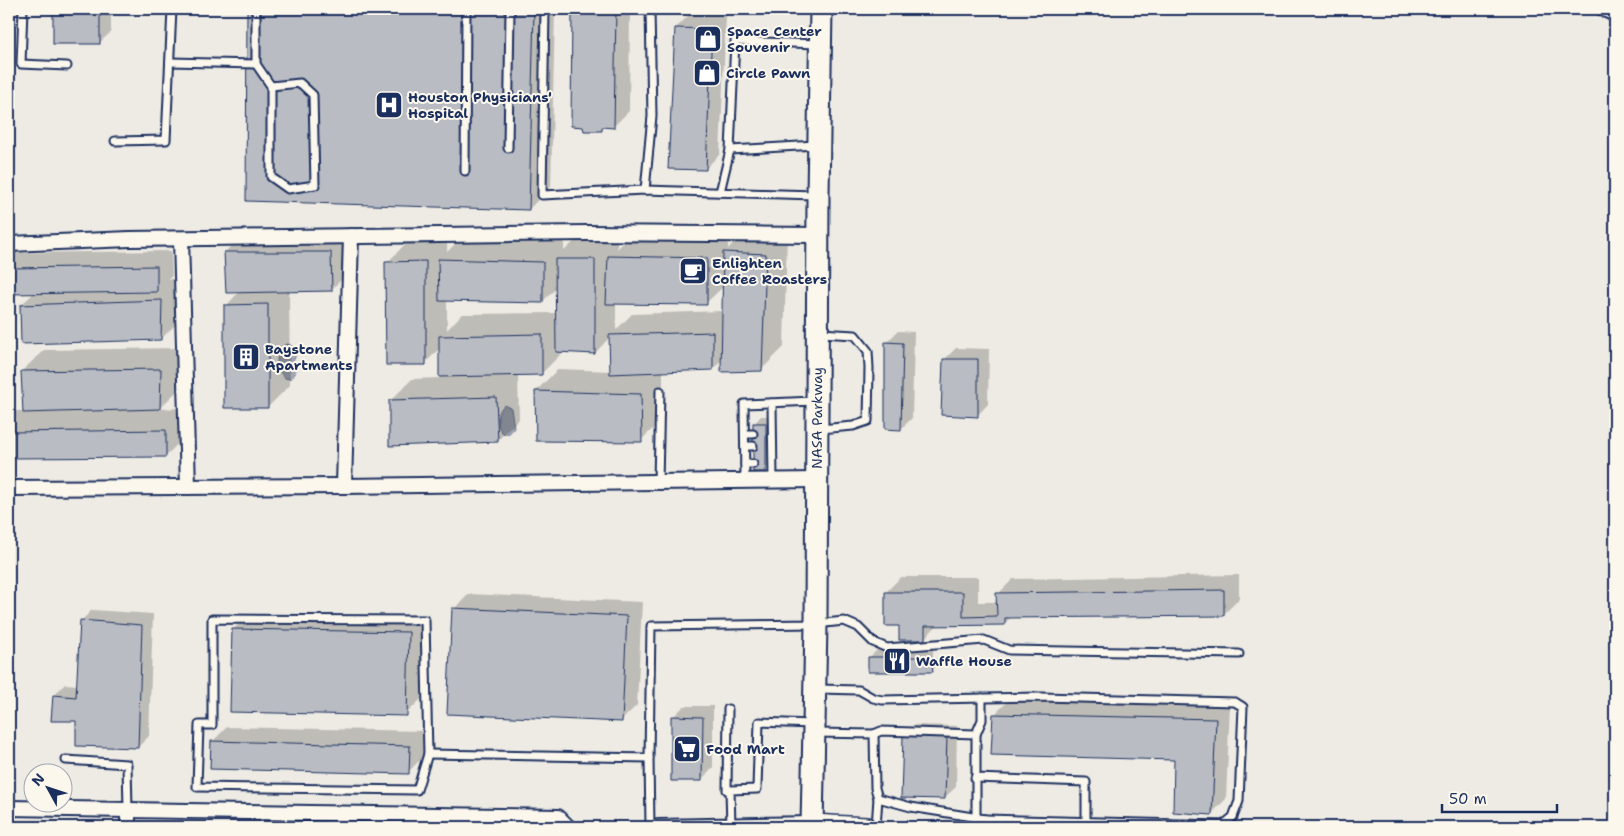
<svg xmlns="http://www.w3.org/2000/svg" width="1624" height="836" font-family="'Shantell Sans',sans-serif">
<style>
.water{fill:#a3a8b4;stroke:#6d7892}
.shadow{fill:#0003;fill-rule:evenodd}
.building{fill:#b9bcc3;stroke:#1b2f5e}
.lines{fill:none;stroke-linecap:round;stroke-linejoin:round}
.lane-casing{stroke:#1b2f5e;stroke-width:11}
.street-casing{stroke:#1b2f5e;stroke-width:18}
.secondary-casing{stroke:#1b2f5e;stroke-width:22}
.primary-casing{stroke:#1b2f5e;stroke-width:25}
.path{stroke:#1b2f5e;stroke-width:2.5;stroke-dasharray:4 4;stroke-linecap:butt}
.lane{stroke:#fbf7ec;stroke-width:7}
.street{stroke:#fbf7ec;stroke-width:14}
.secondary{stroke:#fbf7ec;stroke-width:19}
.primary{stroke:#fbf7ec;stroke-width:21}
.labels{text-anchor:middle;dominant-baseline:central;stroke-width:4;stroke-linejoin:round;paint-order:stroke}
.poi-label{font-size:14px;font-weight:bold;fill:#1b2f5e;stroke:#fbf7ec;text-anchor:start}
.street-label{font-size:14px;fill:#1b2f5e;stroke:#fbf7ec}
</style>
<rect width="100%" height="100%" fill="#eeebe4"/>
<filter id="ink" filterUnits="userSpaceOnUse"><feTurbulence type="fractalNoise" baseFrequency=".02" numOctaves="2"/><feDisplacementMap in="SourceGraphic" scale="10" xChannelSelector="R" yChannelSelector="G"/><feConvolveMatrix kernelMatrix="1 2 1 2 8 2 1 2 1" color-interpolation-filters="sRGB"/></filter>
<g filter="url(#ink)">
<g class="water">
<path d="M 288,344 C 300,349 296,355 292,364 L 296,370 L 295,374 L 290,379 L 285,378 C 275,370 273,347 288,344 Z"/>
<path d="M 505,405 L 511,408 L 514,428 C 500,448 491,413 505,405 Z"/>
</g>
<g class="shadow">
<path d="M 54,9 L 111,9 L 111,32 L 99,43 L 54,43 Z"/>
<path d="M 248,9 L 555,9 L 551,187 L 529,209 L 247,200 Z"/>
<path d="M 574,9 L 630,9 L 629,111 L 614,126 L 605,126 L 601,130 L 584,126 L 572,125 Z"/>
<path d="M 691,13 L 726,15 L 720,154 L 705,169 L 676,28 Z"/>
<path d="M 247,230 L 352,231 L 353,268 L 331,290 L 289,291 L 290,385 L 268,407 L 226,306 L 240,291 L 225,252 Z"/>
<path d="M 746,231 L 787,232 L 784,347 L 762,369 L 723,359 L 713,369 L 663,371 L 663,419 L 641,440 L 536,391 L 558,369 L 611,371 L 610,337 L 595,353 L 563,352 L 541,374 L 518,374 L 519,419 L 497,441 L 390,401 L 412,379 L 440,378 L 440,348 L 425,363 L 387,263 L 408,241 L 447,240 L 447,252 L 461,238 L 564,241 L 564,251 L 578,238 L 617,238 L 617,249 L 631,235 L 728,236 L 728,249 ZM 724,286 L 723,311 L 632,314 L 616,330 L 616,303 L 706,303 ZM 557,287 L 557,313 L 462,314 L 447,330 L 447,300 L 543,301 Z"/>
<path d="M 171,251 L 172,276 L 168,279 L 183,279 L 183,317 L 161,339 L 21,305 L 35,292 L 9,293 L 9,253 Z"/>
<path d="M 898,331 L 914,332 L 912,418 L 901,429 L 886,343 Z"/>
<path d="M 183,348 L 182,386 L 159,409 L 187,408 L 187,434 L 166,456 L 9,457 L 9,411 L 24,411 L 22,371 L 44,350 Z"/>
<path d="M 956,348 L 989,349 L 988,404 L 977,416 L 944,360 Z"/>
<path d="M 761,416 L 773,416 L 773,463 L 766,470 L 754,424 Z"/>
<path d="M 1239,575 L 1239,599 L 1224,614 L 1012,616 L 1004,624 L 938,624 L 924,639 L 900,625 L 886,592 L 901,577 L 978,577 L 978,602 L 998,602 L 998,594 L 1013,579 Z"/>
<path d="M 469,594 L 642,602 L 637,705 L 622,720 L 454,609 Z"/>
<path d="M 92,610 L 153,614 L 149,736 L 138,747 L 78,720 L 54,695 L 65,684 L 77,685 L 81,621 Z"/>
<path d="M 249,614 L 423,617 L 421,699 L 406,714 L 234,629 Z"/>
<path d="M 877,650 L 933,650 L 933,658 L 939,658 L 940,663 L 932,670 L 870,657 Z"/>
<path d="M 1010,699 L 1230,704 L 1226,799 L 1211,814 L 1176,759 L 995,714 Z"/>
<path d="M 684,706 L 713,706 L 713,768 L 701,780 L 673,717 Z"/>
<path d="M 915,725 L 957,726 L 956,787 L 944,798 L 904,737 Z"/>
<path d="M 227,727 L 424,731 L 423,757 L 408,772 L 212,742 Z"/>
</g>
<g class="building">
<rect x="53" y="9" width="47" height="35"/>
<path d="M 247,9 L 534,9 L 529,210 L 246,201 Z"/>
<path d="M 572,9 L 616,9 L 614,128 L 602,127 L 602,131 L 584,131 L 583,127 L 571,126 Z"/>
<path d="M 675,28 L 712,29 L 706,170 L 668,169 Z"/>
<path d="M 224,252 L 331,252 L 332,291 L 226,293 Z"/>
<path d="M 723,252 L 766,254 L 762,371 L 721,372 Z"/>
<path d="M 608,256 L 707,258 L 707,305 L 606,304 Z"/>
<path d="M 438,259 L 543,262 L 543,303 L 439,301 Z"/>
<path d="M 555,259 L 595,259 L 595,354 L 556,352 Z"/>
<path d="M 426,261 L 426,365 L 386,365 L 385,262 Z"/>
<path d="M 157,266 L 157,292 L 9,294 L 9,268 Z"/>
<path d="M 162,300 L 161,340 L 21,344 L 20,305 Z"/>
<path d="M 268,304 L 268,408 L 224,408 L 224,305 Z"/>
<path d="M 713,332 L 713,370 L 610,374 L 609,335 Z"/>
<path d="M 542,334 L 542,375 L 439,377 L 439,336 Z"/>
<path d="M 885,342 L 903,343 L 901,430 L 885,429 Z"/>
<path d="M 943,359 L 978,359 L 978,417 L 941,415 Z"/>
<path d="M 161,369 L 160,409 L 23,413 L 21,371 Z"/>
<path d="M 535,391 L 641,394 L 642,442 L 536,441 Z"/>
<path d="M 496,397 L 498,442 L 389,446 L 389,400 Z"/>
<rect x="753" y="423" width="13" height="49"/>
<path d="M 166,430 L 166,457 L 9,458 L 9,432 Z"/>
<path d="M 1224,590 L 1224,616 L 1005,618 L 1005,625 L 925,626 L 925,640 L 899,640 L 899,626 L 885,626 L 885,592 L 963,592 L 963,617 L 997,616 L 996,593 Z"/>
<path d="M 452,608 L 627,616 L 622,722 L 447,714 Z"/>
<path d="M 80,620 L 142,625 L 138,748 L 76,746 L 76,721 L 51,721 L 53,695 L 76,697 Z"/>
<path d="M 232,629 L 409,632 L 407,716 L 230,712 Z"/>
<path d="M 868,657 L 926,657 L 926,665 L 932,665 L 933,672 L 868,672 Z"/>
<path d="M 993,714 L 1216,719 L 1212,815 L 1173,812 L 1174,760 L 991,755 Z"/>
<path d="M 671,716 L 703,717 L 702,781 L 671,781 Z"/>
<path d="M 903,736 L 947,737 L 945,799 L 901,798 Z"/>
<path d="M 211,741 L 410,746 L 409,774 L 210,769 Z"/>
</g>
<g class="lines">
<g class="lane-casing">
<g id="lane">
<path d="M 23,9 L 21,64 L 67,66"/>
<path d="M 545,9 L 542,195 L 645,190 L 815,195"/>
<path d="M 170,62 L 256,64 L 256,9"/>
<path d="M 256,64 L 271,86 L 271,177 L 288,189 L 315,185 L 313,95 L 300,83 L 271,86"/>
<path d="M 115,141 L 166,140 L 172,9"/>
<path d="M 508,148 L 510,9"/>
<path d="M 730,150 L 816,145"/>
<path d="M 465,171 L 466,9"/>
<path d="M 645,190 L 652,116 L 650,9"/>
<path d="M 720,192 L 730,150 L 735,41 L 818,44"/>
<path d="M 820,333 L 855,335 L 868,351 L 869,368 L 868,421 L 853,426 L 820,429"/>
<path d="M 772,403 L 773,481"/>
<path d="M 745,434 L 753,434"/>
<path d="M 745,446 L 753,446"/>
<path d="M 745,464 L 753,464"/>
<path d="M 745,481 L 744,404 L 814,401"/>
<path d="M 658,482 L 660,391"/>
<path d="M 212,619 L 425,620 L 428,754 L 417,790 L 197,787 L 199,725 L 212,725 Z"/>
<path d="M 818,689 L 859,690 L 873,698 L 882,700 L 1041,697 L 1235,702 L 1243,707 L 1239,801 L 1233,817 L 1223,825 L 985,819 L 983,827"/>
<path d="M 728,709 L 727,790 L 730,790"/>
<path d="M 815,733 L 874,734 L 875,788 L 878,798 L 911,807 L 985,819"/>
<path d="M 874,734 L 881,731 L 976,734 L 982,720 L 982,698"/>
<path d="M 428,754 L 649,758"/>
<path d="M 66,760 L 127,764 L 128,810"/>
<path d="M 975,778 L 1086,782 L 1086,822"/>
<path d="M 976,818 L 976,734"/>
<path d="M 731,826 L 730,790 L 757,789 L 759,722 L 812,724"/>
<path d="M 650,827 L 649,758 L 651,626 L 816,624 L 844,621 L 858,627 L 873,642 L 887,648 L 984,640 L 1009,650 L 1239,654"/>
<path d="M 876,827 L 878,798"/>
</g>
</g>
<g class="street-casing">
<g id="street">
<path d="M 1604,9 L 1615,14"/>
<path d="M 181,239 L 188,487"/>
<path d="M 9,244 L 130,239 L 587,233 L 818,235"/>
<path d="M 344,486 L 351,236"/>
<path d="M 9,488 L 344,486 L 817,480"/>
<path d="M 9,808 L 558,817 L 568,827"/>
<path d="M 128,827 L 128,810"/>
<path d="M 658,827 L 812,824"/>
</g>
</g>
<g class="secondary-casing">
<path id="secondary" d="M 812,824 L 866,827"/>
</g>
<g class="primary-casing">
<g id="primary">
<path id="s1" d="M 812,827 L 816,624 L 818,195 L 821,9"/>
</g>
</g>
<path class="path" d="M 9,300 L 10,365 L 9,365"/>
<use href="#lane" class="lane"/>
<use href="#street" class="street"/>
<use href="#secondary" class="secondary"/>
<use href="#primary" class="primary"/>
</g>
</g>
<defs>
<g id="shop-square" transform="scale(1.4375)"><rect x="-9" y="-9" width="18" height="18" rx="4" fill="#1b2f5e" stroke="#fbf7ec"/><path d="M-5-2.5h2.3a2.7 3.5 0 0 1 5.4 0H5L5.5 6h-11ZM-1.5-2.5h3a1.5 2.3 0 0 0-3 0Z" fill="#fff"/></g>
<g id="hospital-square" transform="scale(1.4375)"><rect x="-9" y="-9" width="18" height="18" rx="4" fill="#1b2f5e" stroke="#fbf7ec"/><path d="M-5-5h3v3.5h4V-5h3V5h-3V1.5h-4V5h-3Z" fill="#fff"/></g>
<g id="cafe-square" transform="scale(1.4375)"><rect x="-9" y="-9" width="18" height="18" rx="4" fill="#1b2f5e" stroke="#fbf7ec"/><path d="M-5.5-4.5H6V0H3Q3 3.5 0 3.5H-2.5Q-5.5 3.5-5.5 0ZM3-3.2v2h1.7v-2ZM-6 4.5H4V6H-6Z" fill="#fff"/></g>
<g id="building-square" transform="scale(1.4375)"><rect x="-9" y="-9" width="18" height="18" rx="4" fill="#1b2f5e" stroke="#fbf7ec"/><path d="M-4-6H4V6H1V3H-1V6H-4ZM-2.5-4.3h1.7v1.8h-1.7ZM.8-4.3h1.7v1.8H.8ZM-2.5-1h1.7V.8h-1.7ZM.8-1h1.7V.8H.8Z" fill="#fff"/></g>
<g id="restaurant-square" transform="scale(1.4375)"><rect x="-9" y="-9" width="18" height="18" rx="4" fill="#1b2f5e" stroke="#fbf7ec"/><path d="M-5-6h1v4h1v-4h1v4h1v-4h1v5L-1.5 .5V6h-2V.5L-5-1ZM5-6V6H3V1.5H1.5Q1.5-4 5-6Z" fill="#fff"/></g>
<g id="supermarket-square" transform="scale(1.4375)"><rect x="-9" y="-9" width="18" height="18" rx="4" fill="#1b2f5e" stroke="#fbf7ec"/><path d="M-6-5.5h2.5l.6 2H6L4.5 2H-2.5L-4.4-4H-6ZM-1.5 3.2a1.3 1.3 0 1 0 .1 0ZM3 3.2a1.3 1.3 0 1 0 .1 0Z" fill="#fff"/></g>
</defs>
<g fill-rule="evenodd">
<use href="#shop-square" x="708" y="39"/>
<use href="#shop-square" x="707" y="73"/>
<use href="#hospital-square" x="389" y="105"/>
<use href="#cafe-square" x="693" y="271"/>
<use href="#building-square" x="246" y="357"/>
<use href="#restaurant-square" x="897" y="661"/>
<use href="#supermarket-square" x="687" y="749"/>
</g>
<g class="labels">
<g class="poi-label">
<text x="727" y="31">Space Center<tspan x="727" dy="16">Souvenir</tspan></text>
<text x="726" y="73">Circle Pawn</text>
<text x="408" y="97">Houston Physicians'<tspan x="408" dy="16">Hospital</tspan></text>
<text x="712" y="263">Enlighten<tspan x="712" dy="16">Coffee Roasters</tspan></text>
<text x="265" y="349">Baystone<tspan x="265" dy="16">Apartments</tspan></text>
<text x="916" y="661">Waffle House</text>
<text x="706" y="749">Food Mart</text>
</g>
<g class="street-label">
<text stroke="none"><textPath href="#s1" startOffset="409">NASA Parkway</textPath></text>
</g>
</g>
<rect width="1624" height="836" fill="none" stroke="#fbf7ec" stroke-width="30"/>
<rect x="15" y="15" width="1594" height="806" fill="none" stroke="#1b2f5e" stroke-width="2" filter="url(#ink)"/>
<g transform="translate(48 788) rotate(310)"><circle r="24" fill="#fbf7ec" stroke="#a1a7b3"/>
<path d="M0-4L9 19L0 12L-9 19Z" fill="#1b2f5e"/>
<text y="-8" font-size="14" font-weight="bold" text-anchor="middle" fill="#1b2f5e">N</text>
</g>
<path d="M1442 804v8h115v-8" fill="none" stroke="#1b2f5e" stroke-width="2.5"/>
<text x="1449" y="804" font-size="15" fill="#1b2f5e" stroke="#fbf7ec" stroke-width="4" paint-order="stroke">50 m</text>
</svg>
